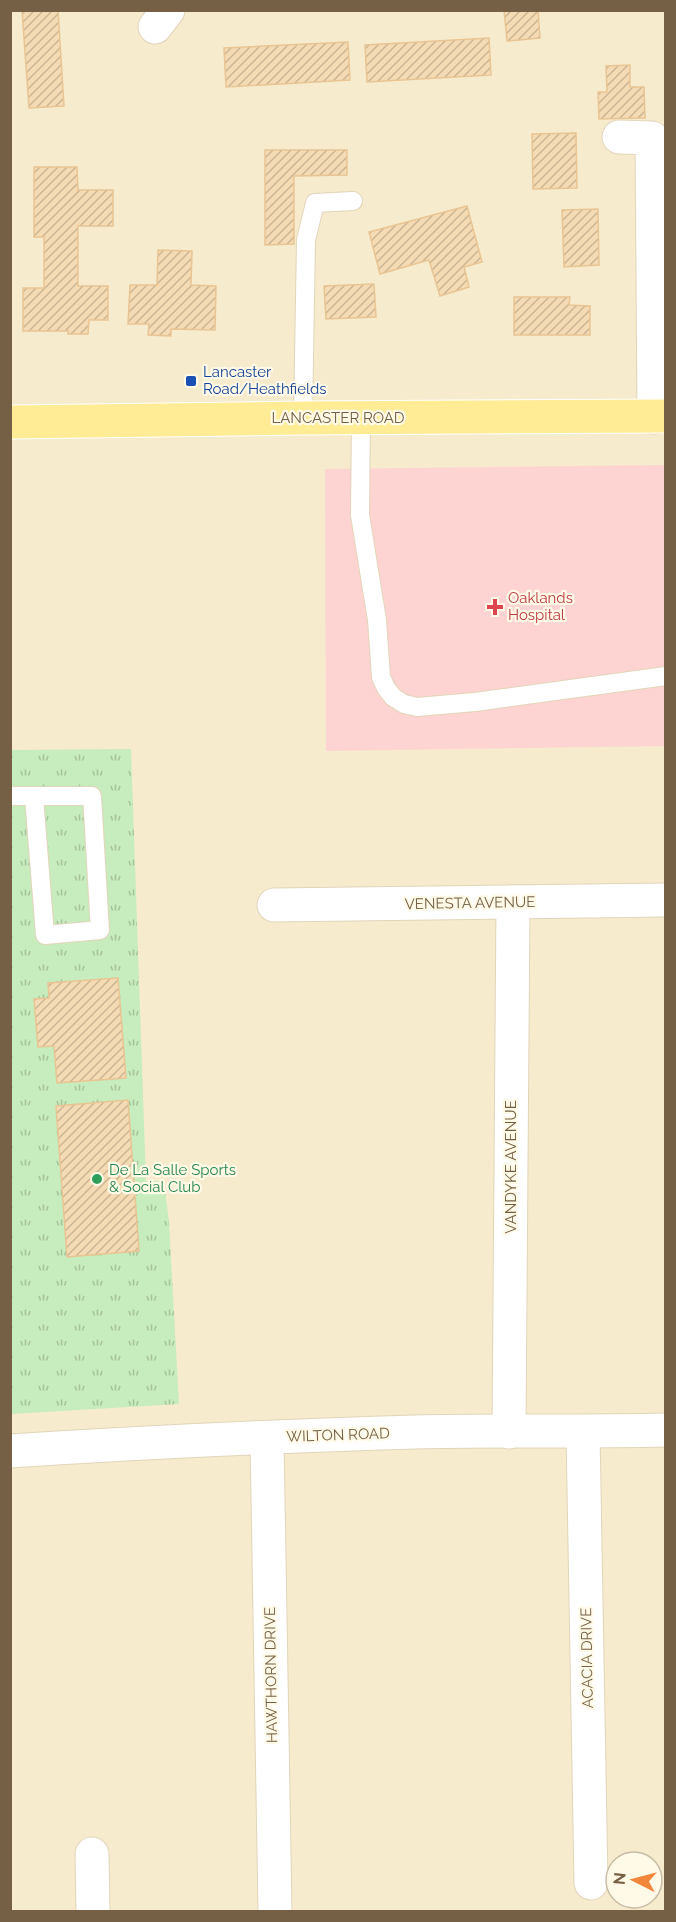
<svg xmlns="http://www.w3.org/2000/svg" width="676" height="1922" font-family="Raleway,sans-serif">
<style>
.residential{fill:#f6ebcd;fill-rule:evenodd}
.medical{fill:#fdd4d1}
.park{fill:url(#park-tufts)}
.building{fill:url(#building-hatch);stroke:#e9c594;stroke-width:1.5}
.lines{fill:none;stroke-linecap:round;stroke-linejoin:round}
.service-casing{stroke:#e2d5ba;stroke-width:20}
.minor-casing{stroke:#e2d5ba;stroke-width:35}
.primary-casing{stroke:#fff;stroke-width:35}
.service{stroke:#fff;stroke-width:18}
.minor{stroke:#fff;stroke-width:33}
.primary{stroke:#ffec95;stroke-width:33}
.transit-dot{fill:#1a4fb4;stroke:#fffae7;stroke-width:2}
.health-dot{fill:#e0444e;stroke:#fffae7;stroke-width:2}
.leisure-dot{fill:#2e9e5b;stroke:#fffae7;stroke-width:2}
.labels{text-anchor:middle;dominant-baseline:central;stroke-width:4.5;stroke-linejoin:round;paint-order:stroke}
.transit-label{font-size:15px;fill:#164399;stroke:#fffae7;text-anchor:start}
.street-label{font-size:15px;fill:#766045;stroke:#fffae7}
.health-label{font-size:15px;fill:#be3a42;stroke:#fffae7;text-anchor:start}
.leisure-label{font-size:15px;fill:#27864d;stroke:#fffae7;text-anchor:start}
</style>
<defs>
<pattern id="park-tufts" width="24" height="20" patternUnits="userSpaceOnUse" patternTransform="scale(1.5)"><rect width="24" height="20" fill="#c7ecbd"/><path d="M3 7l-1-3M5 7V3M7 7l1-3M15 17l-1-3M17 17v-4M19 17l1-3" fill="none" stroke="#a6c39b"/></pattern>
<pattern id="building-hatch" width="6" height="6" patternUnits="userSpaceOnUse" patternTransform="scale(1.5)"><rect width="6" height="6" fill="#f5dbb4"/><path d="M-1 1l2-2M0 6l6-6M5 7l2-2" fill="none" stroke="#cbb594"/></pattern>
</defs>
<rect width="100%" height="100%" fill="#fef8df"/>
<path class="residential" d="M 11,11 L 665,11 L 665,1911 L 11,1912 ZM 616,1862 L 652,1862 L 652,1898 L 616,1898 Z"/>
<path class="medical" d="M 665,465 L 665,746 L 326,751 L 325,469 Z"/>
<path class="park" d="M 131,749 L 146,1181 L 164,1181 L 169,1222 L 179,1404 L 11,1414 L 11,750 Z"/>
<g class="building">
<path d="M 22,10 L 58,10 L 64,106 L 29,108 Z"/>
<path d="M 504,10 L 538,10 L 540,38 L 507,41 Z"/>
<path d="M 489,38 L 491,75 L 367,82 L 365,45 Z"/>
<path d="M 348,42 L 350,80 L 226,87 L 224,48 Z"/>
<path d="M 630,65 L 630,87 L 644,87 L 645,118 L 599,119 L 598,92 L 607,92 L 606,66 Z"/>
<path d="M 576,133 L 577,188 L 533,189 L 532,134 Z"/>
<path d="M 265,150 L 347,150 L 347,175 L 294,176 L 294,244 L 265,245 Z"/>
<path d="M 34,167 L 77,167 L 78,190 L 113,190 L 113,226 L 78,226 L 78,286 L 108,286 L 108,320 L 89,320 L 88,334 L 68,334 L 68,331 L 23,331 L 23,288 L 44,288 L 44,237 L 34,237 Z"/>
<path d="M 467,206 L 482,262 L 464,267 L 469,287 L 440,296 L 429,260 L 380,274 L 369,232 Z"/>
<path d="M 598,209 L 599,265 L 564,267 L 562,210 Z"/>
<path d="M 158,250 L 192,251 L 191,285 L 216,286 L 215,330 L 171,329 L 171,336 L 148,335 L 149,324 L 128,324 L 130,285 L 157,285 Z"/>
<path d="M 374,284 L 376,317 L 326,319 L 324,286 Z"/>
<path d="M 514,297 L 570,297 L 569,305 L 590,306 L 590,335 L 514,335 Z"/>
<path d="M 118,978 L 126,1078 L 57,1083 L 54,1046 L 38,1047 L 34,999 L 49,998 L 48,983 Z"/>
<path d="M 128,1100 L 139,1251 L 67,1257 L 56,1106 Z"/>
</g>
<g class="lines">
<g class="service-casing">
<g id="service">
<path d="M 303,418 L 306,240 L 315,203 L 353,201"/>
<path d="M 361,418 L 360,515 L 377,620 L 381,677 L 386,688 L 393,697 L 404,704 L 417,707 L 475,702 L 666,676"/>
<path d="M 10,796 L 92,796 L 100,930 L 45,935 L 34,797"/>
</g>
</g>
<g class="minor-casing">
<g id="minor">
<path d="M 155,27 L 168,10"/>
<path d="M 619,137 L 652,138 L 654,417"/>
<path d="M 274,905 L 666,900"/>
<path d="M 509,1432 L 513,902"/>
<path d="M 583,1432 L 591,1883"/>
<path d="M 267,1438 L 275,1912"/>
<path d="M 10,1451 C 145,1442 280,1436 415,1432 C 499,1430 582,1432 666,1430"/>
<path d="M 92,1854 L 93,1912"/>
</g>
</g>
<g class="primary-casing">
<path id="primary" d="M 10,422 L 303,418 L 666,416"/>
</g>
<use href="#service" class="service"/>
<use href="#minor" class="minor"/>
<use href="#primary" class="primary"/>
</g>
<rect class="transit-dot" x="185" y="375" width="12" height="12" rx="3"/>
<path class="health-dot" d="M492 598h6v6h6v6h-6v6h-6v-6h-6v-6h6z"/>
<circle class="leisure-dot" cx="97" cy="1179" r="6"/>
<g class="labels">
<g class="transit-label">
<text x="203" y="372">Lancaster<tspan x="203" dy="17">Road/Heathfields</tspan></text>
</g>
<g class="street-label">
<text x="338" y="418">LANCASTER ROAD</text>
<text transform="translate(470 903) rotate(-1)">VENESTA AVENUE</text>
<text transform="translate(511 1167) rotate(-90)">VANDYKE AVENUE</text>
<text transform="translate(338 1435) rotate(-2)">WILTON ROAD</text>
<text transform="translate(587 1658) rotate(-91)">ACACIA DRIVE</text>
<text transform="translate(271 1675) rotate(-91)">HAWTHORN DRIVE</text>
</g>
<g class="health-label">
<text x="508" y="598">Oaklands<tspan x="508" dy="17">Hospital</tspan></text>
</g>
<g class="leisure-label">
<text x="109" y="1170">De La Salle Sports<tspan x="109" dy="17">&amp; Social Club</tspan></text>
</g>
</g>
<rect width="676" height="1922" fill="none" stroke="#766045" stroke-width="24"/>
<g transform="translate(634 1880) rotate(276)"><circle r="28" fill="#fffae7" stroke="#c8bca6" stroke-width="1.5"/>
<path d="M0-4.5L10 22L0 15L-10 22Z" fill="#f2863a"/>
<text y="-9" font-size="16" font-weight="bold" text-anchor="middle" fill="#766045">N</text>
</g>
</svg>
